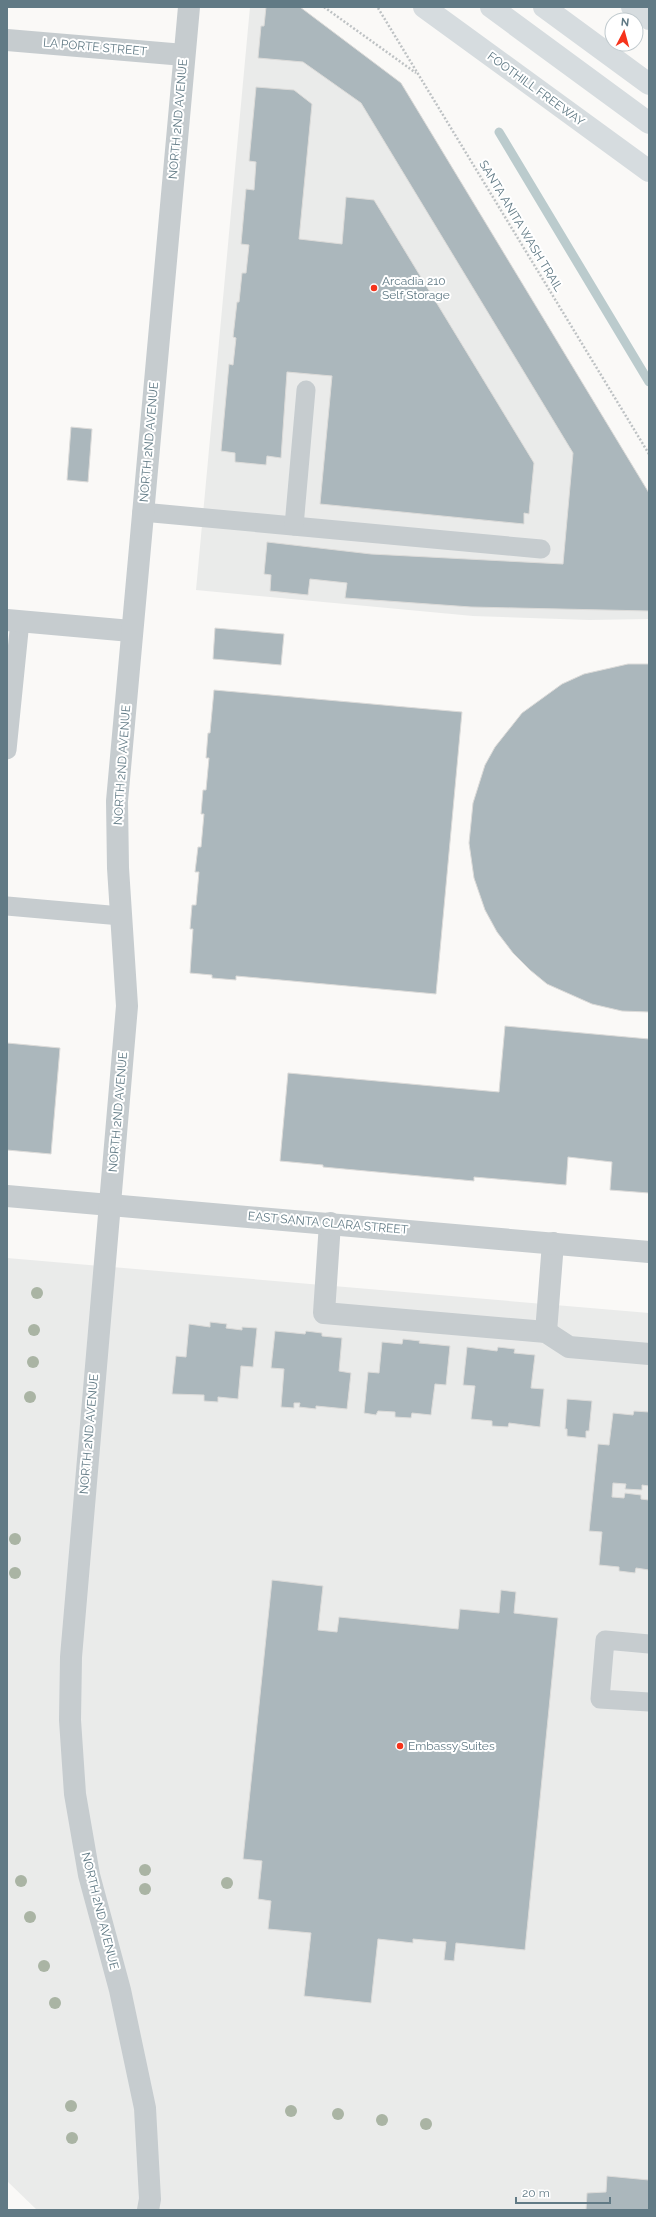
<svg xmlns="http://www.w3.org/2000/svg" width="656" height="2217" font-family="Raleway,sans-serif">
<style>
.built{fill:#eaebea}
.lines{fill:none;stroke-linecap:round;stroke-linejoin:round}
.stream{stroke:#bbcbcd;stroke-width:9}
.building{fill:#abb7bc;stroke:#dcdbd9}
.path{stroke:#bec2c4;stroke-width:2.5;stroke-dasharray:2 2;stroke-linecap:butt}
.service{stroke:#c6cccf;stroke-width:19}
.minor{stroke:#c6cccf;stroke-width:22}
.tertiary{stroke:#c6cccf;stroke-width:22}
.motorway{stroke:#d6dcdf;stroke-width:22}
.tree{fill:#aab4a4}
.poi-dot{fill:#f6331b;stroke:#fff;stroke-width:1.5}
.labels{text-anchor:middle;dominant-baseline:central;stroke-width:4;stroke-linejoin:round;paint-order:stroke}
.street-label{font-size:12px;fill:#617a85;stroke:#fff}
.poi-label{font-size:12px;fill:#617a85;stroke:#fff;text-anchor:start}
</style>
<rect width="100%" height="100%" fill="#faf9f7"/>
<g class="built">
<path d="M 250,7 L 300,7 L 401,83 L 649,493 L 649,619 L 589,620 L 473,616 L 196,590 Z"/>
<path d="M 7,1258 L 649,1313 L 649,2210 L 37,2210 L 7,2181 Z"/>
</g>
<g class="lines">
<path class="stream" d="M 499,132 L 649,382"/>
</g>
<g class="building">
<path d="M 266,7 L 300,7 L 401,83 L 649,493 L 649,611 L 471,607 L 345,598 L 347,583 L 310,579 L 308,595 L 270,591 L 271,575 L 264,574 L 267,542 L 371,554 L 563,564 L 573,453 L 361,103 L 303,62 L 258,58 L 261,26 L 264,26 Z"/>
<path d="M 256,87 L 294,90 L 312,104 L 299,239 L 342,244 L 346,197 L 374,200 L 534,463 L 529,514 L 524,513 L 524,524 L 320,504 L 332,376 L 287,372 L 281,458 L 267,456 L 266,465 L 235,462 L 235,453 L 221,451 L 229,364 L 233,365 L 236,338 L 233,337 L 237,302 L 239,302 L 242,273 L 246,273 L 249,245 L 241,244 L 246,189 L 254,190 L 256,162 L 249,161 Z"/>
<path d="M 71,427 L 92,429 L 88,482 L 67,480 Z"/>
<path d="M 215,628 L 284,634 L 281,665 L 213,659 Z"/>
<path d="M 628,664 L 649,664 L 649,1012 L 622,1011 L 592,1004 L 547,984 L 530,970 L 513,953 L 497,932 L 485,910 L 474,878 L 469,843 L 473,803 L 485,765 L 495,747 L 522,713 L 562,684 L 584,674 Z"/>
<path d="M 214,690 L 462,712 L 436,994 L 236,976 L 236,980 L 212,978 L 212,975 L 190,973 L 193,929 L 190,929 L 192,905 L 196,905 L 199,872 L 195,872 L 198,847 L 201,847 L 204,814 L 201,814 L 203,790 L 206,790 L 209,758 L 206,758 L 208,733 L 210,733 Z"/>
<path d="M 505,1026 L 649,1039 L 649,1193 L 610,1190 L 612,1162 L 568,1157 L 566,1185 L 474,1177 L 474,1181 L 323,1167 L 323,1165 L 280,1161 L 288,1073 L 499,1092 Z"/>
<path d="M 7,1043 L 60,1048 L 51,1154 L 7,1150 Z"/>
<path d="M 210,1322 L 227,1324 L 226,1328 L 242,1330 L 242,1327 L 257,1328 L 253,1367 L 241,1366 L 238,1399 L 218,1397 L 218,1402 L 204,1401 L 204,1395 L 172,1394 L 176,1356 L 186,1357 L 189,1324 L 210,1327 Z"/>
<path d="M 275,1331 L 305,1334 L 306,1331 L 322,1333 L 322,1336 L 342,1338 L 339,1371 L 351,1373 L 347,1409 L 316,1406 L 316,1409 L 299,1407 L 300,1403 L 294,1403 L 294,1408 L 281,1407 L 284,1369 L 271,1368 Z"/>
<path d="M 403,1339 L 420,1341 L 419,1343 L 450,1346 L 446,1385 L 435,1384 L 431,1415 L 412,1413 L 411,1418 L 395,1417 L 395,1412 L 378,1411 L 376,1415 L 364,1413 L 368,1372 L 379,1373 L 382,1342 L 402,1344 Z"/>
<path d="M 467,1347 L 497,1351 L 498,1347 L 515,1349 L 514,1353 L 535,1355 L 531,1388 L 544,1389 L 540,1427 L 509,1423 L 508,1427 L 492,1426 L 492,1421 L 471,1419 L 475,1386 L 463,1385 Z"/>
<path d="M 567,1399 L 592,1401 L 589,1431 L 586,1431 L 586,1438 L 567,1436 L 567,1429 L 565,1429 Z"/>
<path d="M 634,1411 L 649,1412 L 649,1486 L 642,1485 L 642,1490 L 625,1489 L 626,1484 L 613,1483 L 612,1497 L 624,1498 L 625,1493 L 641,1495 L 641,1499 L 649,1500 L 649,1570 L 636,1568 L 635,1573 L 619,1571 L 619,1567 L 599,1565 L 602,1532 L 589,1531 L 598,1444 L 609,1445 L 613,1413 L 633,1415 Z"/>
<path d="M 272,1580 L 323,1586 L 318,1630 L 337,1632 L 339,1617 L 458,1629 L 460,1609 L 499,1613 L 501,1590 L 516,1592 L 514,1613 L 558,1618 L 525,1950 L 456,1943 L 454,1961 L 444,1960 L 446,1942 L 413,1939 L 413,1943 L 378,1939 L 371,2003 L 304,1996 L 311,1933 L 268,1929 L 271,1901 L 258,1899 L 262,1861 L 243,1859 Z"/>
<path d="M 607,2176 L 649,2180 L 649,2210 L 586,2210 L 587,2193 L 606,2192 Z"/>
</g>
<g class="lines">
<g class="path">
<path d="M 324,7 L 416,73"/>
<path d="M 378,8 L 649,454"/>
</g>
<g class="service">
<path d="M 142,512 L 541,549"/>
<path d="M 294,526 L 306,390"/>
<path d="M 7,750 L 20,621"/>
<path d="M 7,906 L 121,916"/>
<path d="M 649,1644 L 605,1640 L 600,1699 L 649,1702"/>
</g>
<g class="minor">
<path d="M 7,40 L 184,55"/>
<path d="M 7,620 L 131,631"/>
<path d="M 330,1223 L 324,1313 L 546,1332 L 569,1347 L 649,1354"/>
<path d="M 546,1332 L 553,1243"/>
</g>
<g class="tertiary">
<path d="M 7,1196 L 649,1252"/>
<path d="M 148,2210 L 150,2199 L 145,2108 L 120,1990 L 89,1875 L 75,1794 L 70,1720 L 71,1657 L 127,1006 L 118,868 L 117,801 L 189,7"/>
</g>
<g class="motorway">
<path d="M 424,7 L 649,171"/>
<path d="M 491,7 L 649,123"/>
<path d="M 544,7 L 649,84"/>
<path d="M 632,7 L 649,19"/>
</g>
</g>
<g class="tree">
<circle cx="37" cy="1293" r="6"/>
<circle cx="34" cy="1330" r="6"/>
<circle cx="33" cy="1362" r="6"/>
<circle cx="30" cy="1397" r="6"/>
<circle cx="15" cy="1539" r="6"/>
<circle cx="15" cy="1573" r="6"/>
<circle cx="145" cy="1870" r="6"/>
<circle cx="21" cy="1881" r="6"/>
<circle cx="227" cy="1883" r="6"/>
<circle cx="145" cy="1889" r="6"/>
<circle cx="30" cy="1917" r="6"/>
<circle cx="44" cy="1966" r="6"/>
<circle cx="55" cy="2003" r="6"/>
<circle cx="71" cy="2106" r="6"/>
<circle cx="291" cy="2111" r="6"/>
<circle cx="338" cy="2114" r="6"/>
<circle cx="382" cy="2120" r="6"/>
<circle cx="426" cy="2124" r="6"/>
<circle cx="72" cy="2138" r="6"/>
</g>
<g class="poi-dot">
<circle cx="374" cy="288" r="4"/>
<circle cx="400" cy="1746" r="4"/>
</g>
<g class="labels">
<g class="street-label">
<text transform="translate(95 47) rotate(5)">LA PORTE STREET</text>
<text transform="translate(536 89) rotate(36)">FOOTHILL FREEWAY</text>
<text transform="translate(178 119) rotate(-85)">NORTH 2ND AVENUE</text>
<text transform="translate(521 226) rotate(59)">SANTA ANITA WASH TRAIL</text>
<text transform="translate(149 442) rotate(-85)">NORTH 2ND AVENUE</text>
<text transform="translate(122 765) rotate(-86)">NORTH 2ND AVENUE</text>
<text transform="translate(118 1112) rotate(-85)">NORTH 2ND AVENUE</text>
<text transform="translate(328 1223) rotate(5)">EAST SANTA CLARA STREET</text>
<text transform="translate(89 1434) rotate(-85)">NORTH 2ND AVENUE</text>
<text transform="translate(100 1911) rotate(76)">NORTH 2ND AVENUE</text>
</g>
<g class="poi-label">
<text x="382" y="281">Arcadia 210<tspan x="382" dy="14">Self Storage</tspan></text>
<text x="408" y="1746">Embassy Suites</text>
</g>
</g>
<rect width="656" height="2217" fill="none" stroke="#617a85" stroke-width="16"/>
<g transform="translate(624 32) rotate(6)"><circle r="19" fill="#ffffff" stroke="#c0cace"/>
<path d="M0-3L7 15L0 10L-7 15Z" fill="#f6331b"/>
<text y="-6" font-size="11" font-weight="bold" text-anchor="middle" fill="#617a85">N</text>
</g>
<path d="M516 2197v6h94v-6" fill="none" stroke="#617a85" stroke-width="2"/>
<text x="522" y="2197" font-size="12" fill="#617a85" stroke="#ffffff" stroke-width="3" paint-order="stroke">20 m</text>
</svg>
